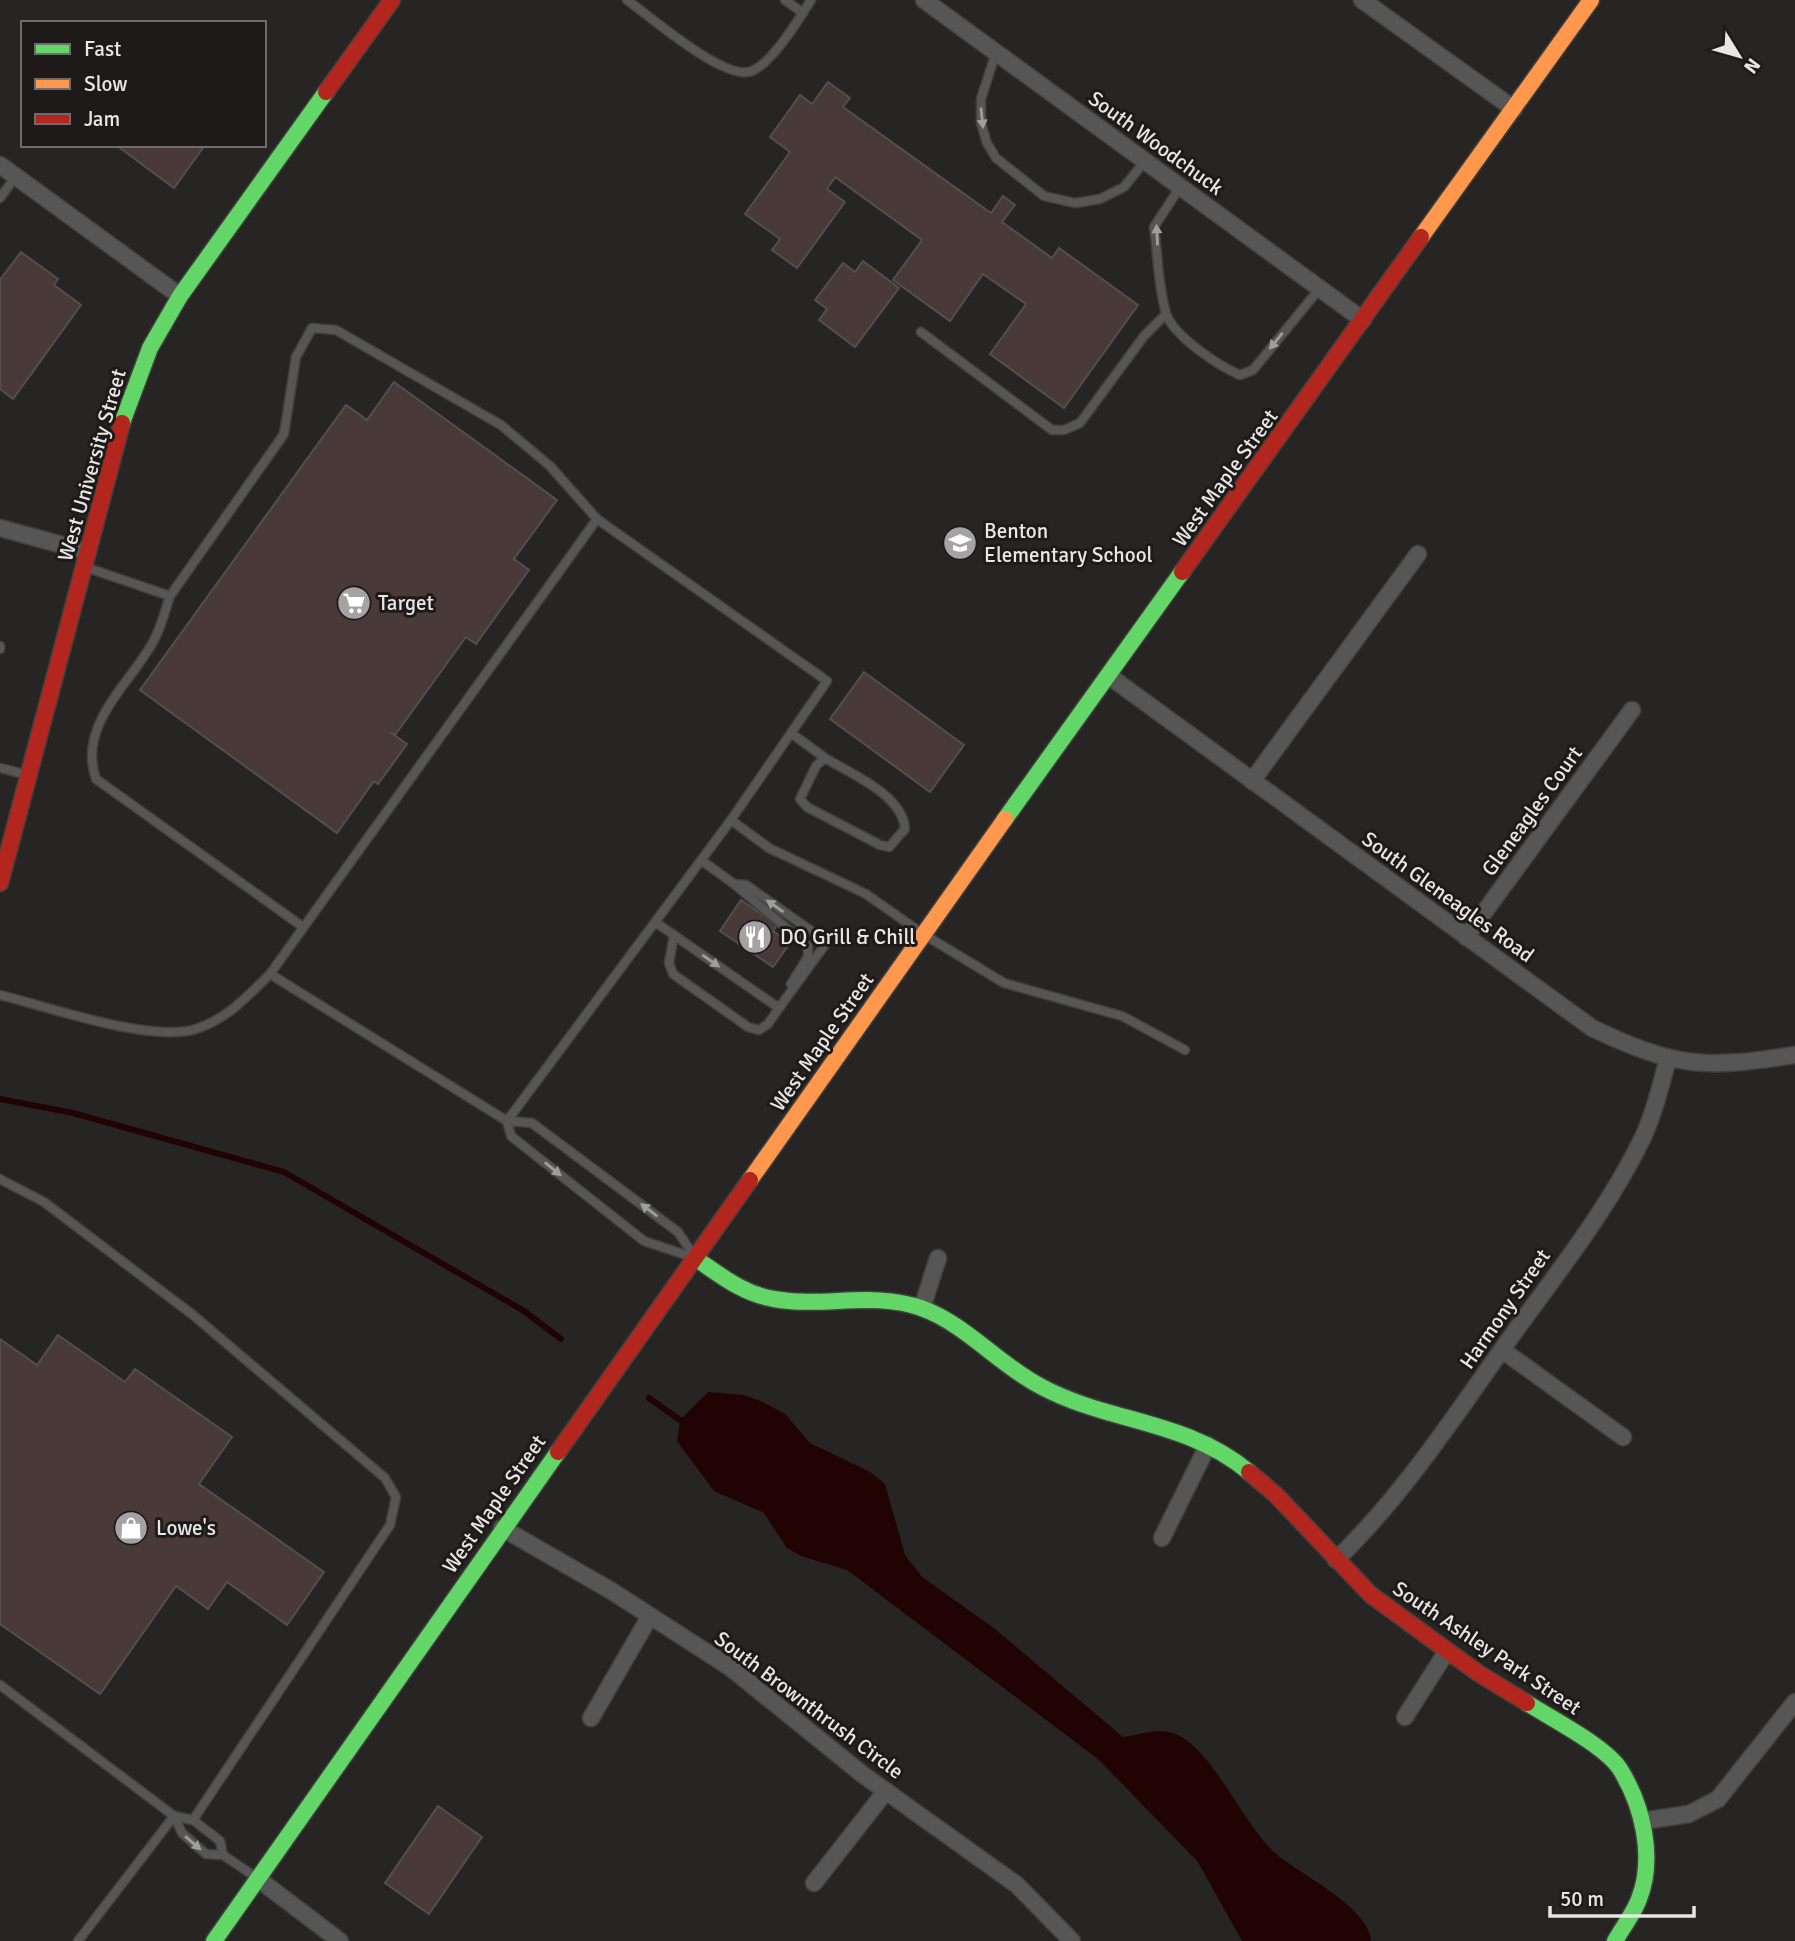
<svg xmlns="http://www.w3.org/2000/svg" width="1795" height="1941" font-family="Signika,sans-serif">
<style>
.water{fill:#210304}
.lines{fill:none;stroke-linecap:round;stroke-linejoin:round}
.stream{stroke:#210304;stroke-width:6}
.building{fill:#493939;stroke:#51504f;stroke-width:2}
.lane-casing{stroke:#41403f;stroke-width:11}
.street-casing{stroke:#41403f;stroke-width:19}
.fast-casing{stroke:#41403f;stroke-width:19}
.slow-casing{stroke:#41403f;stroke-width:19}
.jam-casing{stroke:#41403f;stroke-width:19}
.lane{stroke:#565656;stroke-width:8}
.street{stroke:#565656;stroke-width:16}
.fast{stroke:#63d668;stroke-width:16}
.slow{stroke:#ff974d;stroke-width:16}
.jam{stroke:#b3261e;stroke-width:16}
.oneway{fill:#9f9e9e}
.labels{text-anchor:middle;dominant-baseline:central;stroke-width:6;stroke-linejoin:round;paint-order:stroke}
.street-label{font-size:21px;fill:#e8e6e6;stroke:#1e1a1a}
.poi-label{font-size:21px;fill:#e8e6e6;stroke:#1e1a1a;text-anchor:start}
</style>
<rect width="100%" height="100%" fill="#262524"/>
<path class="water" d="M 708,1392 L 744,1395 L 763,1402 L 785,1414 L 810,1443 L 870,1472 L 885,1484 L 905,1555 L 922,1577 L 995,1629 L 1123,1737 C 1143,1734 1161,1726 1180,1736 C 1215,1755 1242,1822 1274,1852 C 1298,1874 1369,1906 1371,1941 L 1242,1941 L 1198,1862 L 1098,1759 L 847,1570 L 801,1556 L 787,1548 L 764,1513 L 714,1491 L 677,1441 L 680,1420 Z"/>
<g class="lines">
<g class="stream">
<path d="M 0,1099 L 73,1113 L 284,1172 L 524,1311 L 561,1339"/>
<path d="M 649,1398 L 680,1420"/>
</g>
</g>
<g class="building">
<path d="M 828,82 L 850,98 L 843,107 L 991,213 L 1003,196 L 1015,205 L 1002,222 L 1052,258 L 1059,248 L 1138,305 L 1064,408 L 990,354 L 1026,304 L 983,274 L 950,321 L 893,280 L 922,240 L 835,177 L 827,189 L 845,202 L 797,268 L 772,250 L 780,239 L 745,214 L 790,152 L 770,137 L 800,95 L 812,104 Z"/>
<path d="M 116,145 L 205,145 L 174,188 Z"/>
<path d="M 21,252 L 58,279 L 54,285 L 81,305 L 13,399 L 0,389 L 0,280 Z"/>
<path d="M 863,261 L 899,288 L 855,347 L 819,320 L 827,309 L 815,300 L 843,263 L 855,272 Z"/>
<path d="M 394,382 L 557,500 L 514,559 L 529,570 L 476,644 L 466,637 L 395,735 L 390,732 L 407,744 L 378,784 L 374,781 L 337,833 L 140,690 L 346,405 L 367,420 Z"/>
<path d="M 864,672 L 964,745 L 930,792 L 830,719 Z"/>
<path d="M 741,900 L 777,925 L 773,931 L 790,943 L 773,967 L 720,931 Z"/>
<path d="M 58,1335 L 125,1382 L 135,1369 L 232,1437 L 199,1484 L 324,1572 L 287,1625 L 227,1582 L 208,1609 L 176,1586 L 100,1694 L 0,1624 L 0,1339 L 37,1365 Z"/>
<path d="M 438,1806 L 482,1837 L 429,1914 L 385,1883 Z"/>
</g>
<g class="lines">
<g class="lane-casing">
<g id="lane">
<path d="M 627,0 C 651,17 725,82 752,71 C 773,62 799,19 811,0"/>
<path d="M 785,0 L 803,13"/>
<path d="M 996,52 L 981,99 L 981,123 L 987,143 L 996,158 L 1044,196 L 1075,203 L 1100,199 L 1124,187 L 1145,161"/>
<path d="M 1180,187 L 1154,227 C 1158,254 1158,287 1166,313 C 1173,336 1219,366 1240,375 L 1253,370 L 1320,288"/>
<path d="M 0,198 L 16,176"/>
<path d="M 921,332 L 1052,430 L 1064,430 L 1080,423 L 1144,336 L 1166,314"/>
<path d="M 597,519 L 827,681 L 791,733"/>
<path d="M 85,567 L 170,596 C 165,611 161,628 153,642 C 130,684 77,725 96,779 L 303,927"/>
<path d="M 0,646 L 0,649"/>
<path d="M 0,768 L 28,775"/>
<path d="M 731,820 L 769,848 L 866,894 L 923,934 L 1004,983 L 1122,1016 L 1185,1050"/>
<path d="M 734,884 L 808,946 L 808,957 L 791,984"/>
<path d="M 655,922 L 779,1008 L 827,942 L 746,885 L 734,884 L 701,860"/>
<path d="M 674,935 L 669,963 L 673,974 L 748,1027 L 759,1030 L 768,1024 L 781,1005"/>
<path d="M 270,974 L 507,1121 L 532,1123 L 678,1232 L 694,1256"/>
<path d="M 0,995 C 49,1007 150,1043 196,1029 C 227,1019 248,996 270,974 L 597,519 L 550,466 L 501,425 L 336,330 L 312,328 L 296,357 L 284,434 L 170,596"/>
<path d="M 507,1121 L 731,820 L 791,733 L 825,758 L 816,766 L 800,799 L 807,807 L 880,845 L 889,847 L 905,829 C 903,795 851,774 825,758"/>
<path d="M 507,1121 L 511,1136 L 644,1241 L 695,1258"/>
<path d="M 0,1179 L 44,1202 L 193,1315 L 385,1478 L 396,1497 L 390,1525 L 193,1820"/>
<path d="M 0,1685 L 174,1816 L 193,1820 L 220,1841 L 223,1855"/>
<path d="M 174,1816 L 182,1833 L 206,1854 L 223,1855 L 257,1878"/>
<path d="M 78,1941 L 174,1816"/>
</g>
</g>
<g class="street-casing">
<g id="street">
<path d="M 924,0 L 1363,320"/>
<path d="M 1362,0 L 1514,109"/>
<path d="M 0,165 L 180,296"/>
<path d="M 0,528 L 88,552"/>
<path d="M 1109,676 L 1592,1028 C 1676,1068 1704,1069 1795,1055"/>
<path d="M 1252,781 L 1418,554"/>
<path d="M 1466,937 L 1632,710"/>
<path d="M 922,1308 L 938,1258"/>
<path d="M 1502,1350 L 1623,1437"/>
<path d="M 502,1528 L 610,1590 L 731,1668 L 862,1774 L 1017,1885 L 1072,1941"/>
<path d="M 1162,1538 L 1208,1445"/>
<path d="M 1336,1560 C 1400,1498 1450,1423 1501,1351 C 1550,1281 1607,1213 1644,1135 C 1655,1111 1661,1084 1668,1059"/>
<path d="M 1405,1717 L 1447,1651"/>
<path d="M 591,1718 L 650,1616"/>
<path d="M 1643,1821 L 1689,1814 L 1718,1799 L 1795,1702"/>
<path d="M 257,1878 L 340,1941"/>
<path d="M 814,1883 L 886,1791"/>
</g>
</g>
<g class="fast-casing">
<g id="fast">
<path d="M 122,423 L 150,348 L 180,296 L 326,92"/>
<path d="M 1005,819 L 1182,572"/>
<path d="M 695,1258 C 720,1275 743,1294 774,1299 C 823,1308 872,1291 921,1308 C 966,1324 998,1364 1040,1386 C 1108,1423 1185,1419 1249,1472"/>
<path d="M 1527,1703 C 1552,1719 1605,1746 1620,1769 C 1643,1806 1655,1858 1639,1899 C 1634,1913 1623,1927 1615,1941"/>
<path d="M 214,1941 L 558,1452"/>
</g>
</g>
<g class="slow-casing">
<g id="slow">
<path d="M 1421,237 L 1591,0"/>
<path d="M 750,1180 L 1005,819"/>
</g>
</g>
<g class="jam-casing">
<g id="jam">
<path d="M 326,92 L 392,0"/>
<path d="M 1182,572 L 1421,237"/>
<path d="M 0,883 L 122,423"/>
<path d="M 558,1452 L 750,1180"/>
<path d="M 1249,1472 L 1276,1495 L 1371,1595 L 1478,1673 L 1527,1703"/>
</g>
</g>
<use href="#lane" class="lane"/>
<use href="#street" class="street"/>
<use href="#fast" class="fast"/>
<use href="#slow" class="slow"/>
<use href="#jam" class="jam"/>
</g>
<defs><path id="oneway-solid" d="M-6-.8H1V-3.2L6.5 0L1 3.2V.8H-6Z" transform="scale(1.75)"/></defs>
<g class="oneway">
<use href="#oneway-solid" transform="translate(982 118) rotate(84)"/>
<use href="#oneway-solid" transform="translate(1157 235) rotate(-93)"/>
<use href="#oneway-solid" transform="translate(1276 341) rotate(129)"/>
<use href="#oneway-solid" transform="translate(775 906) rotate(-145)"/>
<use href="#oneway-solid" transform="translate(711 961) rotate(35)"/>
<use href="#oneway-solid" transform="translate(553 1169) rotate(39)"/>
<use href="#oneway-solid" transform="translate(649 1210) rotate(-143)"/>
<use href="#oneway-solid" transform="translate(193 1843) rotate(41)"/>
</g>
<defs>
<g id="school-disc" transform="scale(1.75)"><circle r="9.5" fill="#a4a2a2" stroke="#1e1a1a"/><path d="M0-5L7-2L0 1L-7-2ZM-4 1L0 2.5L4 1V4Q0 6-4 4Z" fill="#fff"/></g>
<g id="supermarket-disc" transform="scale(1.75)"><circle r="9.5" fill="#a4a2a2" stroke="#1e1a1a"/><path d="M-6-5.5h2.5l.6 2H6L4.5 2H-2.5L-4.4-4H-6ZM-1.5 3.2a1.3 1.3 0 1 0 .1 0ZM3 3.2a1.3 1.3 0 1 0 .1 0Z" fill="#fff"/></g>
<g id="restaurant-disc" transform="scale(1.75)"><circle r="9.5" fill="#a4a2a2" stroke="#1e1a1a"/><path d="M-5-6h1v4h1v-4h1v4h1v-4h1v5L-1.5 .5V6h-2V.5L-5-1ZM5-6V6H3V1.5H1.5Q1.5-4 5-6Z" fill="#fff"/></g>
<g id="shop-disc" transform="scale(1.75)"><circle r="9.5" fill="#a4a2a2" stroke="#1e1a1a"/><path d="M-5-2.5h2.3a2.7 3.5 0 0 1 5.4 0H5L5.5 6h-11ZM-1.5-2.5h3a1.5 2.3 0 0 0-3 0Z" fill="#fff"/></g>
</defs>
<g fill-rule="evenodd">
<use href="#school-disc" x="960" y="543"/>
<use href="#supermarket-disc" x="354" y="603"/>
<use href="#restaurant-disc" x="755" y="937"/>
<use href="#shop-disc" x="131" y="1528"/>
</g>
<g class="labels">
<g class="street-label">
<text transform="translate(1156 143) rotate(36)">South Woodchuck</text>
<text transform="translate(92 465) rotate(-74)">West University Street</text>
<text transform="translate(1225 478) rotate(-54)">West Maple Street</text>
<text transform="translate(1532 811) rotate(-54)">Gleneagles Court</text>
<text transform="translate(1448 897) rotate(36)">South Gleneagles Road</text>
<text transform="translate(822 1042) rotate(-55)">West Maple Street</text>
<text transform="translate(1505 1309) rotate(-55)">Harmony Street</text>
<text transform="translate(494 1504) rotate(-55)">West Maple Street</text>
<text transform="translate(1487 1648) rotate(34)">South Ashley Park Street</text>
<text transform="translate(809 1705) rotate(37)">South Brownthrush Circle</text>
</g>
<g class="poi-label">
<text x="984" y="531">Benton<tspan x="984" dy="24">Elementary School</tspan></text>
<text x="378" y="603">Target</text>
<text x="780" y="937">DQ Grill &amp; Chill</text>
<text x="156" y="1528">Lowe's</text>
</g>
</g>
<rect x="21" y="21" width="245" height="126" fill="#1e1a1a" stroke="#6f6c6c" stroke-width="2"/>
<rect x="35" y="44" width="35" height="10" fill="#63d668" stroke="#6f6c6c" stroke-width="2"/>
<text x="84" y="56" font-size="21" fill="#e8e6e6">Fast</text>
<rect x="35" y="79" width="35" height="10" fill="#ff974d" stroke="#6f6c6c" stroke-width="2"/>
<text x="84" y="91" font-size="21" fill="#e8e6e6">Slow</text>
<rect x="35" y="114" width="35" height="10" fill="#b3261e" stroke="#6f6c6c" stroke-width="2"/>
<text x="84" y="126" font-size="21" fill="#e8e6e6">Jam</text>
<g transform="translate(1739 56) rotate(127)" stroke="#1e1a1a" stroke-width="5" paint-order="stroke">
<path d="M0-5L12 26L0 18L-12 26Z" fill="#e8e6e6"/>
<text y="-10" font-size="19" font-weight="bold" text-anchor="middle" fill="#e8e6e6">N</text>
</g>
<path d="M1550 1906v10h144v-10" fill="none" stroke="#e8e6e6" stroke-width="3.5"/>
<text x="1560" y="1906" font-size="21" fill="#e8e6e6" stroke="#1e1a1a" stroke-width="5" paint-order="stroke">50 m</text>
</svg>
